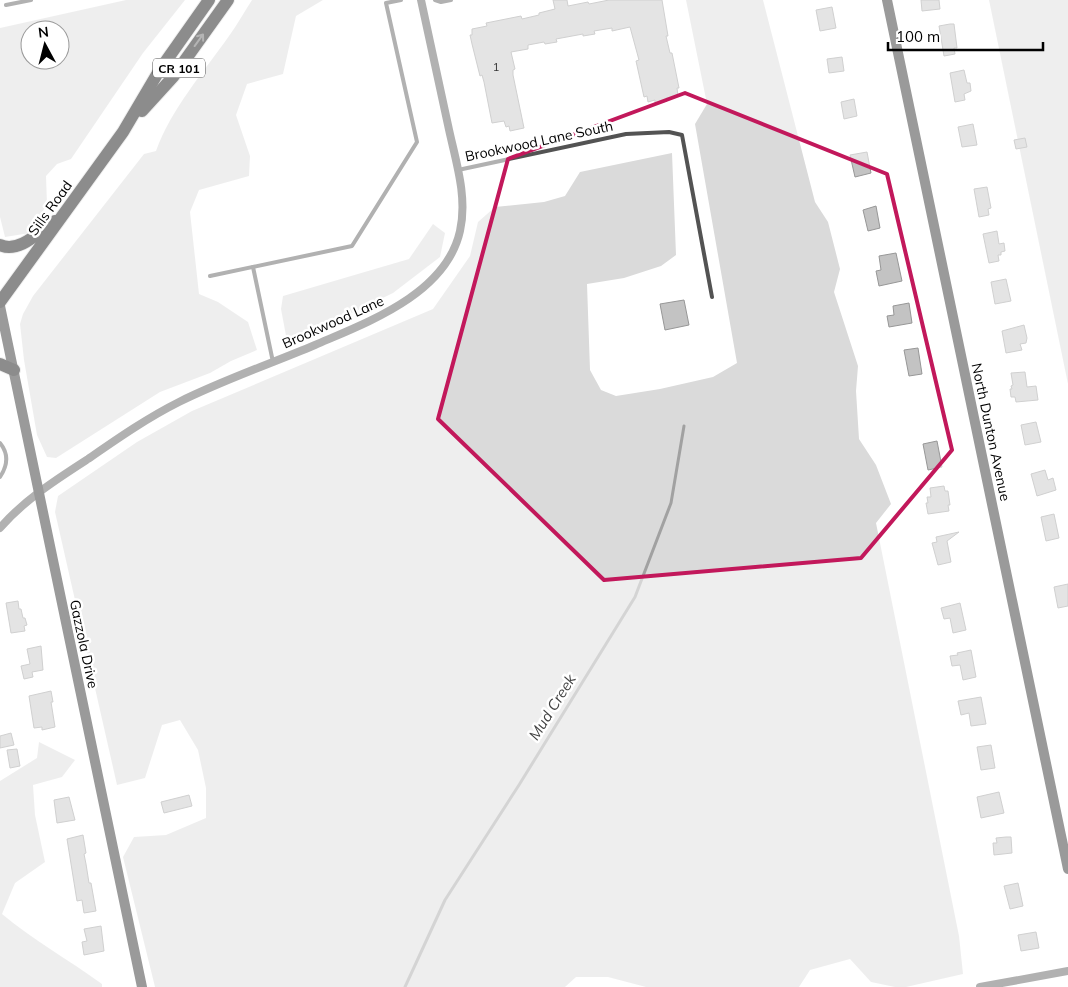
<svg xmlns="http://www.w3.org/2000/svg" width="1068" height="987" font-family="Mulish,sans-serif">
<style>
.green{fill:#dadada;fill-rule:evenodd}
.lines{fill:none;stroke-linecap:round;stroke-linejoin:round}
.stream{stroke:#a1a1a1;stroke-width:3}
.building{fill:#c3c3c3;stroke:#979797}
.primary-casing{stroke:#dbdbdb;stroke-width:14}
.lane{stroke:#535353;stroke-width:4}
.street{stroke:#535353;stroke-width:8}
.secondary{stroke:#202020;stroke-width:10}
.primary{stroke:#000;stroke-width:12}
.oneway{stroke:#595959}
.marked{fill:none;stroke:#c2185b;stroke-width:4;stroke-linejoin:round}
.labels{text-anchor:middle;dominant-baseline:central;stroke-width:5;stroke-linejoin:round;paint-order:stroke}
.number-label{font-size:11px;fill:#313131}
.shield{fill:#fff;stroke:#4c4c4c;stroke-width:1}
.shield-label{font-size:12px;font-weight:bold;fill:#000}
.street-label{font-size:14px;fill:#000;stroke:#fff}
.water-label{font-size:15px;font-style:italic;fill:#424242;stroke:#fff}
</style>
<rect width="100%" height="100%" fill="#fff"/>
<g class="green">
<path d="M 126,0 L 185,0 L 143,53 L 71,159 L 57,164 L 46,176 L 47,204 L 30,233 L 5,237 L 0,217 L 0,28 ZM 30,30 L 60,30 L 60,60 L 30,60 Z"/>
<path d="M 252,0 L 323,0 L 296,16 L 283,74 L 247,84 L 236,115 L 250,156 L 249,176 L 199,190 L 190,212 L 199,294 L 218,302 L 248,322 L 257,350 L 231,361 L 210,373 L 160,392 L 56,458 L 47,457 L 37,435 L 24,360 L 20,324 L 23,314 L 33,296 L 144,154 L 156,151 C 171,109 203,73 229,36 C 237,25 244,12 252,0 Z"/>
<path d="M 686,0 L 763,0 L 815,202 L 828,222 L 840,269 L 834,292 L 858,366 L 856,391 L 859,439 L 876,465 L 891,504 L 876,523 L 959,936 L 963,974 L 906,987 L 895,987 L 871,982 L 850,959 L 810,970 L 799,987 L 646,987 L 608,977 L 576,977 L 565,987 L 155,987 L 123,857 L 134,837 L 166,835 L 206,818 L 206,788 L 198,750 L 180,720 L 162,725 L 145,778 L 117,785 L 55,512 L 58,496 L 137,442 L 192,411 L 433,309 L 470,256 L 478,222 L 495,207 L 544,202 L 565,196 L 580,172 L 672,153 L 676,255 L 661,266 L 624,278 L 587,284 L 590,370 L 601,390 L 616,396 L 660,389 L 713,377 L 737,363 L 695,124 L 707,104 Z"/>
<path d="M 989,0 L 1068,0 L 1068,384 Z"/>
<path d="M 433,224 L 445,233 L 440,257 L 393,293 L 307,335 L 287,341 L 281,309 L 283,296 L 409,259 Z"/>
<path d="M 39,742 L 75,760 L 62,777 L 33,785 L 35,815 L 45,862 L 15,883 L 2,914 C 33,940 69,960 102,984 L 102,987 L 0,987 L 0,781 L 37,758 Z"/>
</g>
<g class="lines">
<path class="stream" d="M 405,987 L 445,900 L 519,785 L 635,597 L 671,503 L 684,426"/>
</g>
<g class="building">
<path d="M 553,0 L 567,0 L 568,6 L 588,2 L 589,4 L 609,0 L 662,0 L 668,36 L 666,36 L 670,53 L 672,53 L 679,88 L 677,88 L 678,96 L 666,98 L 667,101 L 655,104 L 655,100 L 648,102 L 647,96 L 644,97 L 636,61 L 639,60 L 630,27 L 612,31 L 612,28 L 594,31 L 595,34 L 583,36 L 583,34 L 556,39 L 557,42 L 545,44 L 544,42 L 528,45 L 528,49 L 511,52 L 515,69 L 513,70 L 513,75 L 524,128 L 510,131 L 509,126 L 506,127 L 504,121 L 492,123 L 484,82 L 482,75 L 480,76 L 472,44 L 470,35 L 472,35 L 472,29 L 487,26 L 486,23 L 521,16 L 522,19 L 539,15 L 539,13 L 555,9 Z"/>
<path d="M 921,0 L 939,0 L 940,9 L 922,11 Z"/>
<path d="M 832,7 L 836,28 L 820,31 L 816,10 Z"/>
<path d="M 950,24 L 954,24 L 957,48 L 954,48 L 955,54 L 944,56 L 939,26 Z"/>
<path d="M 842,57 L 844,71 L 829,73 L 827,59 Z"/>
<path d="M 964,70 L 967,83 L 970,83 L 971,91 L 964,94 L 965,100 L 955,102 L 950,73 Z"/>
<path d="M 854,99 L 857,116 L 844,119 L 841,102 Z"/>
<path d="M 973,124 L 977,145 L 962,147 L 958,127 Z"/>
<path d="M 1025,138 L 1027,147 L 1016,149 L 1014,140 Z"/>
<path d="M 867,152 L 871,173 L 855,177 L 850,155 Z"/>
<path d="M 987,187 L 991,208 L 988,209 L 989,215 L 979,217 L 974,189 Z"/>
<path d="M 876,206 L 880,228 L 868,231 L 863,210 Z"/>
<path d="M 997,231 L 999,244 L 1004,243 L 1005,251 L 1001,252 L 1001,255 L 998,255 L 999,261 L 989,263 L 983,234 Z"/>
<path d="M 896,253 L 902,281 L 879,286 L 876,271 L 881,270 L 879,256 Z"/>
<path d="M 1006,279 L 1011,301 L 995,304 L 991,282 Z"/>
<path d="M 684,300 L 689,325 L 665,330 L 660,304 Z"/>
<path d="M 909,303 L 912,323 L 889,327 L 887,316 L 894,315 L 893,306 Z"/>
<path d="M 1024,325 L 1027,338 L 1026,343 L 1020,344 L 1022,350 L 1006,353 L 1002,331 Z"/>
<path d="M 918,348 L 922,374 L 909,376 L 904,350 Z"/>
<path d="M 1025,372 L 1027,387 L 1036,386 L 1038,400 L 1016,402 L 1015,397 L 1011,397 L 1010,389 L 1012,389 L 1011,386 L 1013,385 L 1011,373 Z"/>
<path d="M 1036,422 L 1041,442 L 1025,445 L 1021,425 Z"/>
<path d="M 937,441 L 942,467 L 928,470 L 923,444 Z"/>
<path d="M 1045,470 L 1048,480 L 1053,478 L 1056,490 L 1037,496 L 1031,474 Z"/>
<path d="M 944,486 L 945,491 L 948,491 L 950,505 L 948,505 L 949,511 L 928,514 L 926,503 L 928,503 L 927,497 L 931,497 L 930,488 Z"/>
<path d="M 1054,514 L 1059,538 L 1046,541 L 1041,517 Z"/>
<path d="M 959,532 L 947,541 L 951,562 L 938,565 L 932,543 L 937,542 L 936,537 Z"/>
<path d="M 1068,584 L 1068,606 L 1058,608 L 1054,587 Z"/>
<path d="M 18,601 L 19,609 L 21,609 L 23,618 L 25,618 L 27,625 L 24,626 L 25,631 L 11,633 L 6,603 Z"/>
<path d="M 960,603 L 966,630 L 953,633 L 950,618 L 944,619 L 941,608 Z"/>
<path d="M 41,646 L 43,670 L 32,672 L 33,677 L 24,679 L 21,666 L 30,664 L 27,649 Z"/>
<path d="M 971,650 L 976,677 L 963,680 L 960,665 L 952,666 L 950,656 L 958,655 L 957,653 Z"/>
<path d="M 51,691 L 53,702 L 51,702 L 55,727 L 42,730 L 42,727 L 34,728 L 29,696 Z"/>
<path d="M 981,697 L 986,724 L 971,726 L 969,713 L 961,715 L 958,701 Z"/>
<path d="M 11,733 L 14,745 L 0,748 L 0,736 Z"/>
<path d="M 991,745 L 995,768 L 981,770 L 977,747 Z"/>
<path d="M 17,749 L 20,766 L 10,768 L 7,750 Z"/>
<path d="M 999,792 L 1004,813 L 981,818 L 977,797 Z"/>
<path d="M 189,795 L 192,806 L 164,813 L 161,802 Z"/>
<path d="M 69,797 L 75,820 L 57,823 L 54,800 Z"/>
<path d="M 83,835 L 86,853 L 84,854 L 86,864 L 89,883 L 91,883 L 96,911 L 84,913 L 82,900 L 77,901 L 67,839 Z"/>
<path d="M 1006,837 L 1011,837 L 1012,853 L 994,855 L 993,843 L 997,843 L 996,838 Z"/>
<path d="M 1018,883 L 1023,906 L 1010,909 L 1004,886 Z"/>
<path d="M 101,926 L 104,951 L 84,955 L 82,942 L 87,941 L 84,929 Z"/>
<path d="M 1036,932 L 1039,948 L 1021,951 L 1018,935 Z"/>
</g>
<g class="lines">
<g class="primary-casing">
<g id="primary">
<path d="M 142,111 L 173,77 L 228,0"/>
<path d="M 0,245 C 19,254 40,231 55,221"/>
<path d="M 0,302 L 123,132 L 159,71 L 209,0"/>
<path d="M 0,364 L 14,370"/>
</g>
</g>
<g class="lane">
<path d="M 435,0 L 441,2 L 451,0"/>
<path d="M 6,5 L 31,0"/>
<path d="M 458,170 L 626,134 L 669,132 L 682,135 L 712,297"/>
<path d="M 253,267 L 273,362"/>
<path d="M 210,276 L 352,246 L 417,142 L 386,3 L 401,0"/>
<path d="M 0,443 C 9,454 8,465 0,477"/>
</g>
<g class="street">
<path d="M 0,528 C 24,500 57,479 88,459 C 117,439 147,418 179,402 C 223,380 270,364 315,345 C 368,322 446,294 460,231 C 468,196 455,159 448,125 C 439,83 430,42 421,0"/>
<path d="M 980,987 L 1068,971"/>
</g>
<g class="secondary">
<path d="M 887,0 L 1068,869"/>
<path d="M 0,306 L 142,987"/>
</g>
<use href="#primary" class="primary"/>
</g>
<defs><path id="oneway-shaft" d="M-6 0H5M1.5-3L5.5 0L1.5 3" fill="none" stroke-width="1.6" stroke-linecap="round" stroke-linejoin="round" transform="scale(1.25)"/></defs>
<use class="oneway" href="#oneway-shaft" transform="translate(199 40) rotate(-54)"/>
<path d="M0 0H1068V987H0ZM 685,93 L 887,174 L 952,450 L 861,558 L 604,580 L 438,419 L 508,159 Z" fill="#fff" fill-opacity=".55" fill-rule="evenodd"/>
<path class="marked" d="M 685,93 L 887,174 L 952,450 L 861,558 L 604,580 L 438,419 L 508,159 Z"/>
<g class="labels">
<g class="number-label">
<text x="496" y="67">1</text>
</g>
<rect class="shield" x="153" y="58.5" width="52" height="19" rx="4"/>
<g class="shield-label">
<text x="179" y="68">CR 101</text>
</g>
<g class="street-label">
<text transform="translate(539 141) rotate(-12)">Brookwood Lane South</text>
<text transform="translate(50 208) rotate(-54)">Sills Road</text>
<text transform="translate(333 322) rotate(-24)">Brookwood Lane</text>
<text transform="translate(991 432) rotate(78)">North Dunton Avenue</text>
<text transform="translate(84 644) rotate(78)">Gazzola Drive</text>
</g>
<g class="water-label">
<text transform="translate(552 707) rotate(-58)">Mud Creek</text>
</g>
</g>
<g transform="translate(45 45) rotate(353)"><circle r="24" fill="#ffffff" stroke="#999999"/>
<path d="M0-4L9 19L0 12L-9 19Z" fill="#000000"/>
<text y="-8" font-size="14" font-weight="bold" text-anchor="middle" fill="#000000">N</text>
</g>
<path d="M888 42v8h155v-8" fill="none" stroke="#000000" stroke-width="2.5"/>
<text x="896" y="42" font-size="15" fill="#000000" stroke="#ffffff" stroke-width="4" paint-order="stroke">100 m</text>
</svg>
